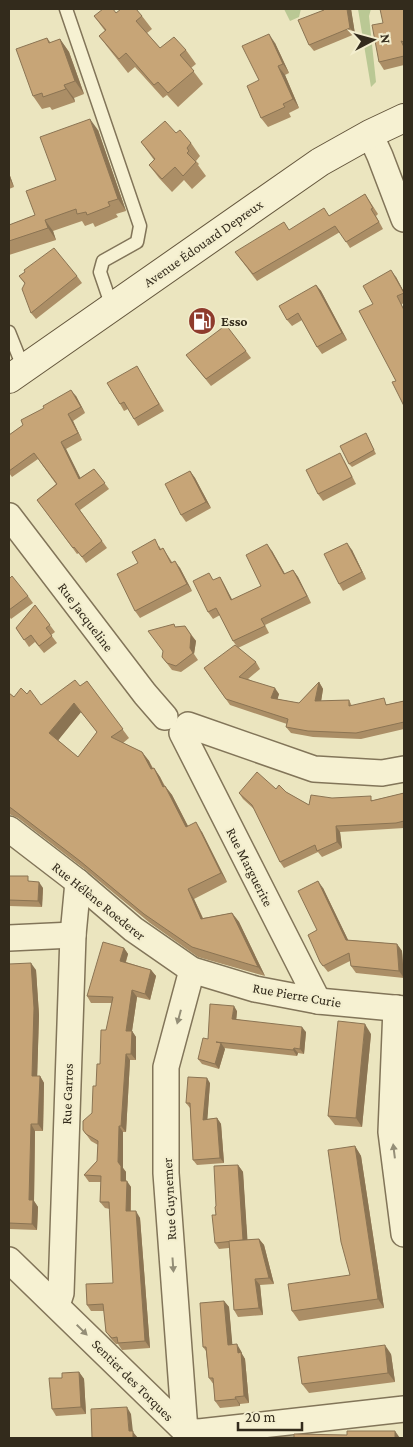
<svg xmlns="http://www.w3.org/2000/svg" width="413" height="1447" font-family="'Crimson Pro',serif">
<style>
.green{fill:#bac894}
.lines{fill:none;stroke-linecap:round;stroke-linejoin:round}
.lane-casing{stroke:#827559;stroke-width:15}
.street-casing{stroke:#827559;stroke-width:28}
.secondary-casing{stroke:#64563c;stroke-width:30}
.lane{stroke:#f6f1d2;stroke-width:12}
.street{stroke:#f6f1d2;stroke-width:25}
.secondary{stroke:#f6f1d2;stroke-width:28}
.wall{fill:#ab8e66;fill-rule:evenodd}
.shaded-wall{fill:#8b7453}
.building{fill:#c7a577;stroke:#8b7453;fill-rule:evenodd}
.oneway{fill:#948e77}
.labels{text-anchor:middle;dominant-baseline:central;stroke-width:4.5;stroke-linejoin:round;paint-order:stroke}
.street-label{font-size:14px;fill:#332b1c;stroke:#f3eece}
.poi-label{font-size:14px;font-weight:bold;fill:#332b1c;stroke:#f3eece;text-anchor:start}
</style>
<rect width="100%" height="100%" fill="#ebe5bf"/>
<g class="green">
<path d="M 284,9 L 301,9 L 299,17 L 290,21 Z"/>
<path d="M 358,9 L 371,9 L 369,16 L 376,82 L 371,87 Z"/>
</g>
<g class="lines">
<g class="lane-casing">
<g id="lane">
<path d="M 66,9 L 140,226 L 137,242 L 103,261 L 100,272 L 112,307"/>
<path d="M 9,332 L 23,367"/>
</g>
</g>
<g class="street-casing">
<g id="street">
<path d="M 370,134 L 380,156 L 404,219"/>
<path d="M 9,516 L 145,694 L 165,717"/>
<path d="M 188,725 L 314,769 L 382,773 L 404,769"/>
<path d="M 182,733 L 318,1001"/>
<path d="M 9,829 L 78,882 L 133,929 L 192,970 L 255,989 L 318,1001 L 404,1009"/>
<path d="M 9,938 L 73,935"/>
<path d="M 396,1008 L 391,1132 L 404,1234"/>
<path d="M 9,1260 L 185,1431 L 199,1432 L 404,1409"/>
<path d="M 57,1305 L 61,1293 L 73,935 L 78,882"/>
<path d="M 185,1431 L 166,1173 L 166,1067 L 192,970"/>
</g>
</g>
<g class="secondary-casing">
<path id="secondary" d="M 9,379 L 320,162 L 370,134 L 404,118"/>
</g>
<use href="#lane" class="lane"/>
<use href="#street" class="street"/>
<use href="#secondary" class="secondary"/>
</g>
<g class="wall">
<path d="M 323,9 L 351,9 L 355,34 L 314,51 L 309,45 Z"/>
<path d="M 404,9 L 404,65 L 384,70 L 379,62 L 383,23 Z"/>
<path d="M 116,13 L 142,16 L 152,29 L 147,33 L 160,48 L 186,50 L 196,64 L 191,68 L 203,84 L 178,107 L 167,95 L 163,98 L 135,67 L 128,73 L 109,49 L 99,36 L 105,31 L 94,16 Z"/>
<path d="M 47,38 L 51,43 L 60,39 L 69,52 L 84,94 L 74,98 L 75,102 L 52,110 L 50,107 L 42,109 L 33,96 Z"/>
<path d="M 275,43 L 289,73 L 285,75 L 299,108 L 289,113 L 291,117 L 268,127 L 261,118 L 259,80 Z"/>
<path d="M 98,130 L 126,211 L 116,214 L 118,217 L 95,227 L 93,223 L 85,226 L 82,221 L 53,231 L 56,240 L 9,255 L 9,225 L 35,215 L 56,180 Z"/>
<path d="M 176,133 L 191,143 L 200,156 L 196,161 L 199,164 L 198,165 L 206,176 L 192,189 L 184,180 L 172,192 L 159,178 L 149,165 L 154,160 L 141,142 Z"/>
<path d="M 9,173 L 14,187 L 9,189 Z"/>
<path d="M 365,194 L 378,214 L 376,216 L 383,229 L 350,248 L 340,232 L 257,281 L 235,252 L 289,230 L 329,216 Z"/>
<path d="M 19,276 L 77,276 L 82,283 L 36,319 L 31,313 L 25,284 Z"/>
<path d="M 396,277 L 404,292 L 404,303 L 402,304 L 396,381 L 373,304 Z"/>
<path d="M 316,285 L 321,291 L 347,340 L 322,354 L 317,347 L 302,320 L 292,326 L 287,320 Z"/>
<path d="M 246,351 L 251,358 L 211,386 L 186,355 Z"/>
<path d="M 141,373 L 164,411 L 138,426 L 128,409 L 124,411 L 120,404 Z"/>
<path d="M 76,396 L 85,413 L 73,421 L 82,440 L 66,449 L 80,478 L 94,469 L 109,489 L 80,510 L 107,548 L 86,563 L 79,553 L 77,554 L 37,500 L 56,484 L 38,459 L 12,477 L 9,473 L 9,435 L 23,425 Z"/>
<path d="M 368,437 L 376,454 L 352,467 L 349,464 Z"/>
<path d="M 344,460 L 356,484 L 323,501 L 318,494 Z"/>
<path d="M 190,471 L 195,478 L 211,508 L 186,522 L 181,515 Z"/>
<path d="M 159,546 L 161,549 L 163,548 L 172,562 L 180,568 L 192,591 L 140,618 L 135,611 L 138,563 Z"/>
<path d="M 352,550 L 366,579 L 343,591 L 339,584 Z"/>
<path d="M 272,551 L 285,574 L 293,570 L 298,577 L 311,603 L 265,625 L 269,633 L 238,648 L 256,662 L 260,669 L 248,679 L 279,694 L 277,699 L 299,703 L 319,682 L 323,689 L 321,701 L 349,700 L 352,706 L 389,704 L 404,701 L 404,729 L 361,739 L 313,737 L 291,733 L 286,727 L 287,724 L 230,705 L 204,668 L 238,648 L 233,641 L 220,615 L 213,619 L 208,612 L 220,577 L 224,584 L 232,600 L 261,586 Z"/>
<path d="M 9,578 L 28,596 L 33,603 L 11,619 L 9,616 Z"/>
<path d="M 35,605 L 55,632 L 51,635 L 57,643 L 44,653 L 35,642 L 29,647 L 16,628 Z"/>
<path d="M 185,626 L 196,641 L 194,654 L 198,660 L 181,672 L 172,670 L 162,657 L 175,627 Z"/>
<path d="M 87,681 L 129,738 L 123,743 L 142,752 L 149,761 L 153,768 L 154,768 L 160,777 L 165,786 L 172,795 L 188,826 L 202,832 L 227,882 L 194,899 L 203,918 L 232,913 L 239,922 L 265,976 L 198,957 L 150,923 L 87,871 L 18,818 L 9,814 L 9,693 L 14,697 L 41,705 L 80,686 ZM 81,712 L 97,732 L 78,757 L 58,740 Z"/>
<path d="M 276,789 L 286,792 L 309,805 L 332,798 L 374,800 L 404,793 L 404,828 L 340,832 L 342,848 L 322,857 L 318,852 L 284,868 L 280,862 L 254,809 L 243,799 L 239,793 Z"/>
<path d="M 9,876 L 32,882 L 43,888 L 42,907 L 9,906 Z"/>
<path d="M 323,888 L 348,940 L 397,944 L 402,951 L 404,978 L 356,973 L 351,966 L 350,961 L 328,972 L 320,962 L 317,930 Z"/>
<path d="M 124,948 L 128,954 L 126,962 L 151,970 L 156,976 L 150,1000 L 137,997 L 132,1031 L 136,1037 L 136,1060 L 130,1060 L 126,1132 L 123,1132 L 123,1168 L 126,1172 L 126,1181 L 131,1187 L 131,1211 L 140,1218 L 150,1348 L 122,1350 L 118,1344 L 116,1344 L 111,1339 L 106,1332 L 104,1311 L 91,1311 L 87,1305 L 113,1283 L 110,1209 L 105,1208 L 100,1202 L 101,1182 L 89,1182 L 84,1175 L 97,1161 L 98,1145 L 91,1141 L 83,1130 L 92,1113 L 100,1064 L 112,1003 L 91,1003 L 87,996 Z"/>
<path d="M 9,964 L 36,970 L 39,1015 L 37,1076 L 40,1076 L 44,1083 L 43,1131 L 35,1131 L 34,1201 L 38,1207 L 37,1230 L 9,1229 Z"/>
<path d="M 237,1011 L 236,1019 L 306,1032 L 304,1054 L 298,1053 L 297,1056 L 224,1048 L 225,1049 L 219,1069 L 202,1064 L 198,1059 L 208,1039 Z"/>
<path d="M 371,1034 L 362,1127 L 335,1125 L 328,1116 Z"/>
<path d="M 210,1083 L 207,1119 L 217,1118 L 221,1124 L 224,1163 L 197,1165 L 193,1160 L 190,1108 L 186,1103 Z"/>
<path d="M 355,1146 L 361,1156 L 384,1308 L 299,1321 L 292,1311 L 350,1275 Z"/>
<path d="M 238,1165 L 243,1172 L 247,1240 L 259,1239 L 264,1245 L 274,1284 L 260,1285 L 263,1315 L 238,1317 L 234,1310 L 229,1248 L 219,1249 L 215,1243 L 216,1206 Z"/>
<path d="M 224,1301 L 229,1307 L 232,1345 L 241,1351 L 242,1354 L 245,1359 L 249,1403 L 240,1404 L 240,1406 L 220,1408 L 215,1401 L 214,1385 L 209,1378 L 206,1351 L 203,1347 Z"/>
<path d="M 391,1354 L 395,1382 L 309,1393 L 302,1384 Z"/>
<path d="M 79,1372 L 84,1379 L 86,1414 L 56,1416 L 52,1409 L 62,1378 Z"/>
</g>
<g class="shaded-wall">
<path d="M 347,9 L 351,9 L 355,34 L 350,28 Z"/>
<path d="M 269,34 L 275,43 L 289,73 L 283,64 Z"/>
<path d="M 60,39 L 69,52 L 84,94 L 75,81 Z"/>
<path d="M 278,66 L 285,75 L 299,108 L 293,99 Z"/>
<path d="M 64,85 L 74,98 L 75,102 L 66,89 Z"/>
<path d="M 90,119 L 98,130 L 126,211 L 118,199 Z"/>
<path d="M 9,173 L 14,187 L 9,178 Z"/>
<path d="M 45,220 L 53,231 L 56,240 L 48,228 Z"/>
<path d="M 391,270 L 396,277 L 404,292 L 404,294 Z"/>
<path d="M 316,285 L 321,291 L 347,340 L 342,333 Z"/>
<path d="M 71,390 L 76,396 L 85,413 L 81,407 Z"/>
<path d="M 68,414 L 73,421 L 82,440 L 78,433 Z"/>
<path d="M 61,442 L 66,449 L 84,485 L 79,479 Z"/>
<path d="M 190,471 L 195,478 L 211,508 L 206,502 Z"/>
<path d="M 347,543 L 352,550 L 366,579 L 362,572 Z"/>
<path d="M 267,544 L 272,551 L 289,581 L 284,574 Z"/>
<path d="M 175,561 L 180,568 L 192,591 L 187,584 Z"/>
<path d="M 293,570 L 298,577 L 311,603 L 307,596 Z"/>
<path d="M 220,577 L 224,584 L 236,607 L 231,600 Z"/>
<path d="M 191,635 L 196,641 L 194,654 L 190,648 Z"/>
<path d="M 319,682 L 323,689 L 320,708 L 315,701 Z"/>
<path d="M 275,688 L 279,694 L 276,705 L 271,698 Z"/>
<path d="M 74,703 L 81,712 L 56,743 L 49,733 Z"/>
<path d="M 142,752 L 149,761 L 157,779 L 151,769 Z"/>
<path d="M 154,768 L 160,777 L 169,797 L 163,787 Z"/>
<path d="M 165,786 L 172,795 L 193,836 L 186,827 Z"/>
<path d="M 196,822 L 202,832 L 227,882 L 221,873 Z"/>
<path d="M 336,826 L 340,832 L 342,848 L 337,842 Z"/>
<path d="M 318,881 L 323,888 L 351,946 L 346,940 Z"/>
<path d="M 39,882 L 43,888 L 42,907 L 38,901 Z"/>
<path d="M 188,889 L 194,899 L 207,928 L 201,919 Z"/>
<path d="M 232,913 L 239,922 L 265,976 L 258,967 Z"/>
<path d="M 397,944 L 402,951 L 404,978 L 399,971 Z"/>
<path d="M 124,948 L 128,954 L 124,967 L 120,961 Z"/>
<path d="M 31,963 L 36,970 L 39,1015 L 37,1083 L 32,1076 Z"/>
<path d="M 151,970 L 156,976 L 150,1000 L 145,994 Z"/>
<path d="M 132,990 L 137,997 L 132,1031 L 136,1037 L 136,1060 L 131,1054 L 126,1031 Z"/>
<path d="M 234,1006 L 237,1011 L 236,1024 L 232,1019 Z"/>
<path d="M 365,1024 L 371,1034 L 362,1127 L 356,1118 Z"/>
<path d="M 302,1027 L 306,1032 L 304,1054 L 300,1049 Z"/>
<path d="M 221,1043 L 225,1049 L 219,1069 L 215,1064 Z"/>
<path d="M 294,1048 L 298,1053 L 297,1056 L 293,1050 Z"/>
<path d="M 126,1054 L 130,1060 L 126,1132 L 121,1126 Z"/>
<path d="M 40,1076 L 44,1083 L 43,1131 L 38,1124 Z"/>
<path d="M 207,1078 L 210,1083 L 207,1125 L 203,1120 Z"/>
<path d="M 217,1118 L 221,1124 L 224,1163 L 220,1158 Z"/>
<path d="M 31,1124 L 35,1131 L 34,1201 L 38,1207 L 37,1230 L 32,1224 L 29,1200 Z"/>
<path d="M 119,1126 L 123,1132 L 123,1168 L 126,1172 L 126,1187 L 121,1181 L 118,1162 Z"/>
<path d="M 355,1146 L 361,1156 L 384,1308 L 378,1299 Z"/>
<path d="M 238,1165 L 243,1172 L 248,1247 L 243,1240 Z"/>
<path d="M 127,1181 L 131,1187 L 130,1218 L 126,1211 Z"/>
<path d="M 136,1211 L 140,1218 L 150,1348 L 145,1341 Z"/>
<path d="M 259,1239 L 264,1245 L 274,1284 L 269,1278 Z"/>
<path d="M 255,1279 L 260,1285 L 263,1315 L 259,1308 Z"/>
<path d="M 224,1301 L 229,1307 L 233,1351 L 228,1345 Z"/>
<path d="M 237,1344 L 241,1351 L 242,1354 L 245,1359 L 249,1403 L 244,1396 Z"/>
<path d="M 385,1345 L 391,1354 L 395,1382 L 388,1373 Z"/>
<path d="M 79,1372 L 84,1379 L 86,1414 L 81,1407 Z"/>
<path d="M 235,1397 L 240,1404 L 240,1406 L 236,1399 Z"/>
<path d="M 127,1407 L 131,1414 L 133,1432 L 138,1438 L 133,1438 L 129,1431 Z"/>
<path d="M 395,1431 L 400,1438 L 395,1438 Z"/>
</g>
<g class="building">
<path d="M 103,9 L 113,9 L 116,13 L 121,9 L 136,9 L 142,16 L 136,21 L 160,48 L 174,37 L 186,50 L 180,55 L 194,71 L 168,93 L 158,82 L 154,85 L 126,53 L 119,59 L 99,36 L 106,30 L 94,16 Z"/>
<path d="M 323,9 L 347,9 L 350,28 L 309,45 L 298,20 L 324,10 Z"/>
<path d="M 380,9 L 404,9 L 404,42 L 401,41 L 404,47 L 404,56 L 379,62 L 372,25 L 383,23 Z"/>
<path d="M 269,34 L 283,64 L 278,66 L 293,99 L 283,104 L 285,107 L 261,118 L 247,86 L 259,80 L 242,46 Z"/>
<path d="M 47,38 L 49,43 L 60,39 L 75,81 L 64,85 L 66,89 L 43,97 L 42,93 L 33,96 L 16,49 Z"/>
<path d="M 90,119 L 118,199 L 108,202 L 110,206 L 87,215 L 86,212 L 77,214 L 76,209 L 45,220 L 48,228 L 9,241 L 9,225 L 35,215 L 26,191 L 56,180 L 40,137 Z"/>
<path d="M 165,121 L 176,133 L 180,130 L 191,143 L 187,148 L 189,151 L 187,153 L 196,162 L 183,176 L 175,167 L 162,179 L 149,165 L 155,159 L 141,142 Z"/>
<path d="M 365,194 L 373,208 L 371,209 L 379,222 L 346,242 L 335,226 L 253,274 L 235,252 L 284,222 L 289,230 L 324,208 L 329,216 Z"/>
<path d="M 54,248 L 77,276 L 31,313 L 22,289 L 25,283 L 19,276 L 25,272 L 24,270 Z"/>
<path d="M 391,270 L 404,293 L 397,296 L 404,310 L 404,406 L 392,382 L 396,381 L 359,311 L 373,304 L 363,286 Z"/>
<path d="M 316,285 L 342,333 L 317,347 L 298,313 L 287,320 L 279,306 Z"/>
<path d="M 226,325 L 246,351 L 206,379 L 186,355 Z"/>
<path d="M 137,366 L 159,404 L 134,419 L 124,402 L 120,404 L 107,383 Z"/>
<path d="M 71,390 L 81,407 L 68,414 L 78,433 L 61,442 L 79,479 L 94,469 L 105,483 L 75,504 L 102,541 L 82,557 L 74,547 L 73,548 L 37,500 L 57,484 L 34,453 L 9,471 L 9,435 L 23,425 L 21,420 L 44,408 L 43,406 Z"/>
<path d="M 366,433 L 374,450 L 349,464 L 340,446 Z"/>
<path d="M 340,453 L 352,477 L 318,494 L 306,470 Z"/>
<path d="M 190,471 L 206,502 L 181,515 L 165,484 Z"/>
<path d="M 155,539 L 160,550 L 163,548 L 171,563 L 175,561 L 187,584 L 135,611 L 117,574 L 138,563 L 132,552 Z"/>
<path d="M 347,543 L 362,572 L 339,584 L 324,554 Z"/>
<path d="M 267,544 L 284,574 L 293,570 L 307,596 L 261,619 L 265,626 L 233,641 L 216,608 L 208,612 L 193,581 L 209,573 L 213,580 L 220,577 L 231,600 L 261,586 L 246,555 Z"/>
<path d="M 12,576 L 28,596 L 9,610 L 9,578 L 9,579 Z"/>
<path d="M 35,605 L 50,625 L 46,628 L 52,636 L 39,646 L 31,635 L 24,640 L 16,628 Z"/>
<path d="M 174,624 L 175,627 L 185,626 L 191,635 L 190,648 L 193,653 L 176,666 L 167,663 L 162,657 L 163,651 L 148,631 Z"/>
<path d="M 235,645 L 256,662 L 239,677 L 275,688 L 271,698 L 299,703 L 319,682 L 315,701 L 349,700 L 349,706 L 384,698 L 386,705 L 404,701 L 404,722 L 356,733 L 308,731 L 286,727 L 288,719 L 226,699 L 204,668 Z"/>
<path d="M 75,680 L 80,686 L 87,681 L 123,729 L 111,737 L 142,752 L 151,769 L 154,768 L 163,787 L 165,786 L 186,827 L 196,822 L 221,873 L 188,889 L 201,919 L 232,913 L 258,967 L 192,947 L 144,914 L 80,861 L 11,808 L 9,807 L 9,693 L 14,697 L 21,688 L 27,694 L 30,690 L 41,705 ZM 74,703 L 97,732 L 78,757 L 49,733 Z"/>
<path d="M 257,772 L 276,789 L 279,785 L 286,792 L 309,805 L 311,795 L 332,798 L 371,796 L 371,801 L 404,793 L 404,821 L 396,823 L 336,826 L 337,842 L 317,851 L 315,845 L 280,862 L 252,805 L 239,793 Z"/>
<path d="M 9,876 L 28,876 L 28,881 L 39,882 L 38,901 L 9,900 Z"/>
<path d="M 318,881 L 346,940 L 397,944 L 399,971 L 351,966 L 349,953 L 323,966 L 320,962 L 308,935 L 317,930 L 298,891 Z"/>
<path d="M 103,942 L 124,948 L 120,961 L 151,970 L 145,994 L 132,990 L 126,1031 L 132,1031 L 131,1054 L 126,1054 L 121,1126 L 119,1126 L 118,1162 L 121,1166 L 121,1181 L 127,1181 L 126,1211 L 136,1211 L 145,1341 L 118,1343 L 117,1337 L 112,1338 L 106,1332 L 103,1304 L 87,1305 L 86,1284 L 113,1283 L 109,1202 L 100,1202 L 101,1176 L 84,1175 L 97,1161 L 98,1141 L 86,1134 L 83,1130 L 83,1121 L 92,1113 L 93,1086 L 96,1086 L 97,1064 L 100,1064 L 101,1030 L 106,1030 L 113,997 L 87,996 Z"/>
<path d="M 31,963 L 34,1008 L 32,1076 L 40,1076 L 38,1124 L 31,1124 L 29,1200 L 33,1200 L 32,1224 L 9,1223 L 9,964 Z"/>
<path d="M 210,1004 L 234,1006 L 232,1019 L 302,1027 L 300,1049 L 294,1048 L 293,1050 L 216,1042 L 221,1043 L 215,1064 L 198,1059 L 203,1038 L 208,1039 Z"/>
<path d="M 338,1021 L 365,1024 L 356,1118 L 328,1116 Z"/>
<path d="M 188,1077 L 207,1078 L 203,1120 L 217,1118 L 220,1158 L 193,1160 L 190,1103 L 186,1103 Z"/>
<path d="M 355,1146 L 378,1299 L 292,1311 L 288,1284 L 350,1275 L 341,1242 L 328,1150 Z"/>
<path d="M 238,1165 L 243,1240 L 215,1243 L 212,1215 L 216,1215 L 215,1207 L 216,1206 L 214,1166 Z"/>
<path d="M 259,1239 L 269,1278 L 255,1279 L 259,1308 L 234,1310 L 229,1241 Z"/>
<path d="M 224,1301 L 228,1345 L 237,1344 L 238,1353 L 241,1352 L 244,1396 L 235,1397 L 236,1399 L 215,1401 L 213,1378 L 209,1378 L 206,1347 L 203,1347 L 200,1303 Z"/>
<path d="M 385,1345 L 388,1373 L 302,1384 L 298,1357 Z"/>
<path d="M 79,1372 L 81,1407 L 52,1409 L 49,1378 L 62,1378 L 62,1373 Z"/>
<path d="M 127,1407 L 129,1431 L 133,1431 L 133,1438 L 92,1438 L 91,1409 Z"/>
<path d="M 347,1431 L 395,1431 L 395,1438 L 403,1438 L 281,1438 L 281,1437 L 294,1437 L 294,1434 L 347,1435 Z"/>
</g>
<defs><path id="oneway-solid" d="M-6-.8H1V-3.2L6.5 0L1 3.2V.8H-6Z" transform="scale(1.25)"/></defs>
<g class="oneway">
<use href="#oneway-solid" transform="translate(179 1017) rotate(105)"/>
<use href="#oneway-solid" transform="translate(394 1151) rotate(-97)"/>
<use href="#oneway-solid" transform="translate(173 1265) rotate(86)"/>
<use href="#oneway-solid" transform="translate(82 1330) rotate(45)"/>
</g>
<defs>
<g id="fuel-disc" transform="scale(1.4375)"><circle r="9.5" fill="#8e3b2c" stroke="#f3eece"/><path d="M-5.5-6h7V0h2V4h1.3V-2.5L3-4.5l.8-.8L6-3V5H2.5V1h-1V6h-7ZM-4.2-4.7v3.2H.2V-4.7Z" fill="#fff"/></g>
</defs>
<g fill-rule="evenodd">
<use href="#fuel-disc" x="202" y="321"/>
</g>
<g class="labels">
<g class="street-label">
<text transform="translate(203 243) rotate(-35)">Avenue Édouard Depreux</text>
<text transform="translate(86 617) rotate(53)">Rue Jacqueline</text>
<text transform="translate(250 867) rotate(63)">Rue Marguerite</text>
<text transform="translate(99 901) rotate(39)">Rue Hélène Roederer</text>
<text transform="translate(297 995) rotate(10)">Rue Pierre Curie</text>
<text transform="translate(67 1094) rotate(-88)">Rue Garros</text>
<text transform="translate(169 1199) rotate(-93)">Rue Guynemer</text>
<text transform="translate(133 1380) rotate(45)">Sentier des Torques</text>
</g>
<g class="poi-label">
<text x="221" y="321">Esso</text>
</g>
</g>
<rect width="413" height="1447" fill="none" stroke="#332b1c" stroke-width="20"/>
<g transform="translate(373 40) rotate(84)" stroke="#f3eece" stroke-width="4" paint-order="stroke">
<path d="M0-4L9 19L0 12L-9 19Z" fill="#332b1c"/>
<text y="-8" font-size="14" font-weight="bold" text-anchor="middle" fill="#332b1c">N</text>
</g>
<path d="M238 1422v8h64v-8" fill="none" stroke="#332b1c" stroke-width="2.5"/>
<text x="245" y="1422" font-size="15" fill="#332b1c" stroke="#f3eece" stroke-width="4" paint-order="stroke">20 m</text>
</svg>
